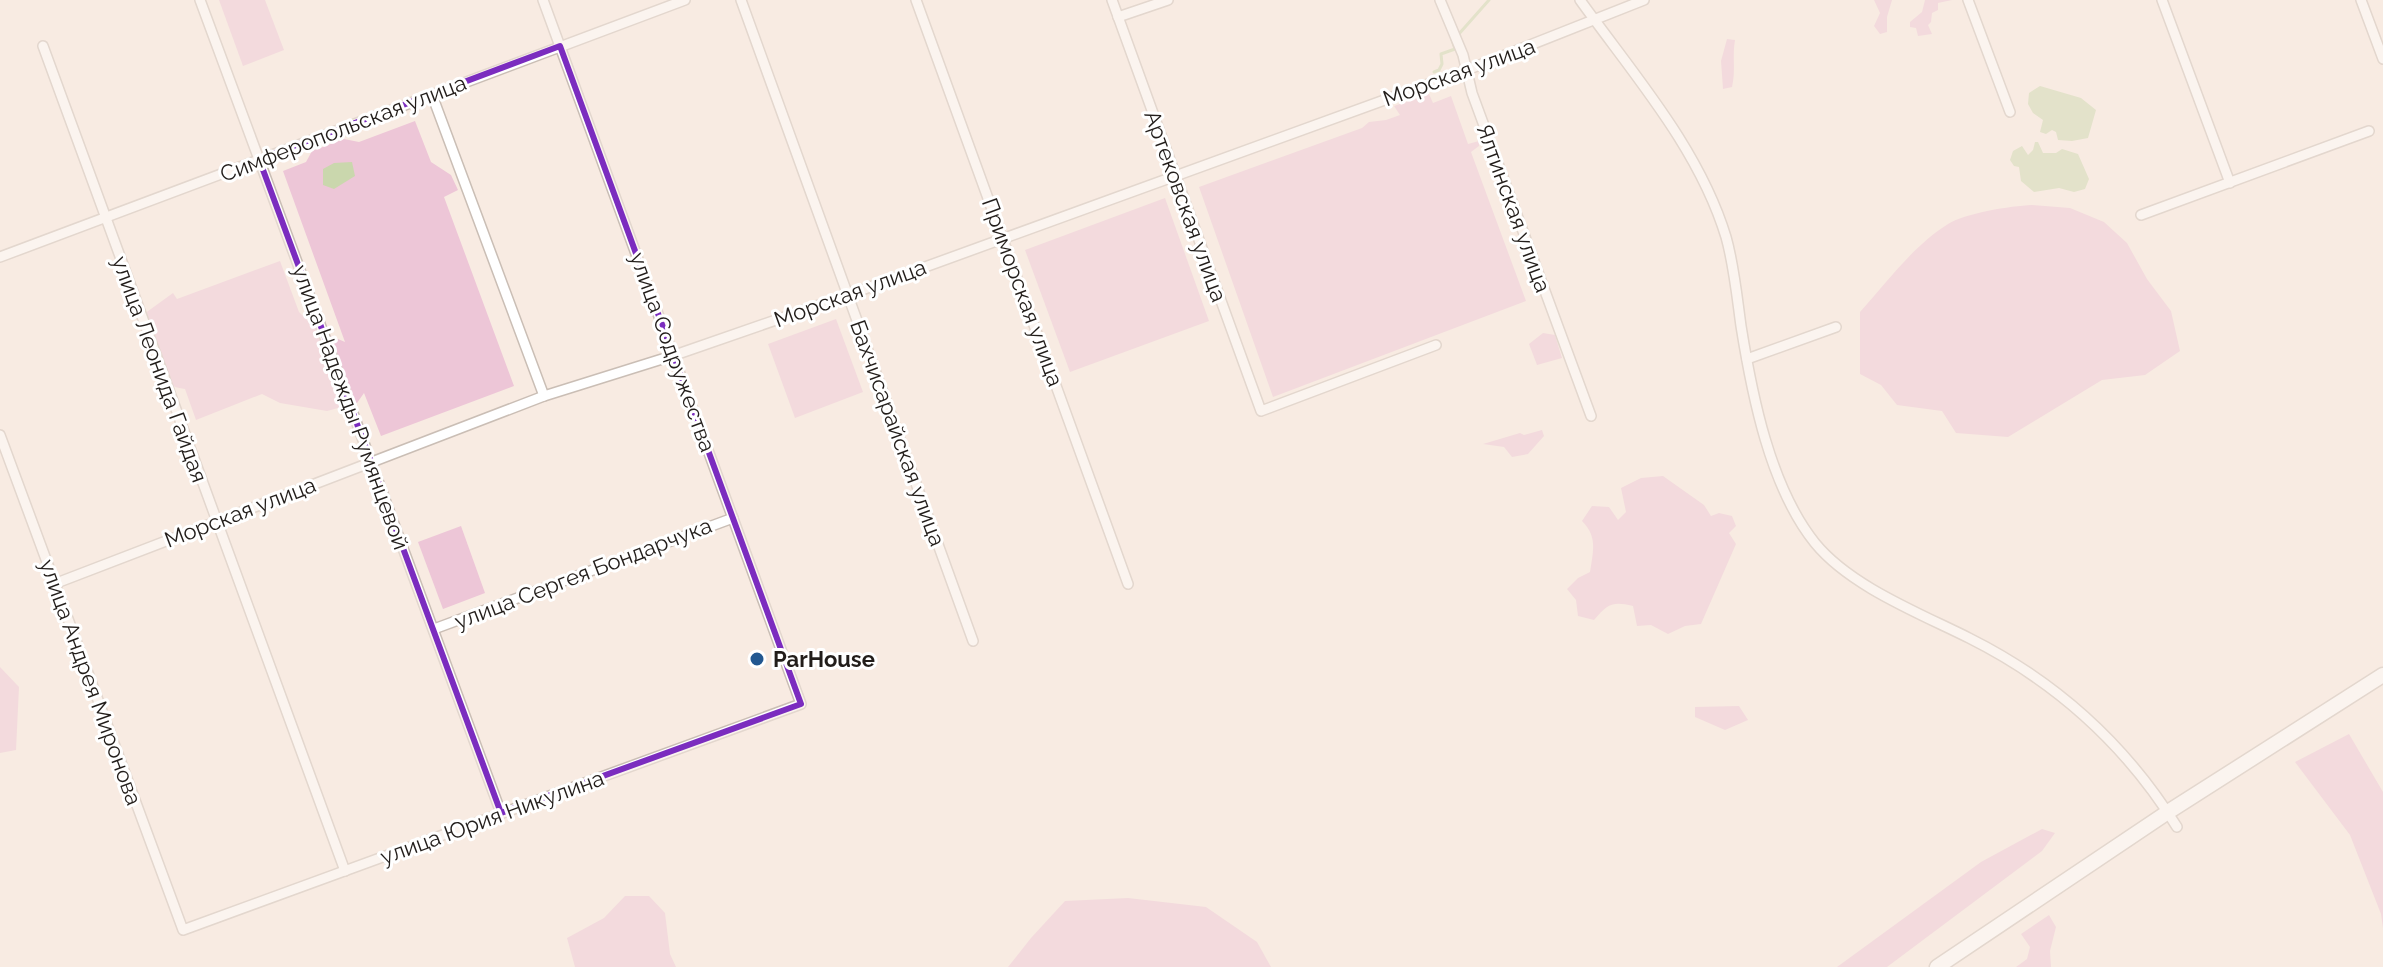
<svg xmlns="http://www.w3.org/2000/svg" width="2383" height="967" font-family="Raleway,sans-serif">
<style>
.green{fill:#edc6d7}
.water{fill:#cad7ad}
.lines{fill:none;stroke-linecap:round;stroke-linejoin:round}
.stream{stroke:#cad7ad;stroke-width:3}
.street-casing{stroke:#cabeb5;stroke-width:12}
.primary-casing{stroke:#cabeb5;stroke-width:17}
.street{stroke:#fff;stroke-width:9}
.primary{stroke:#fff;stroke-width:14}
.marked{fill:none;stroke:#7b2cbf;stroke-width:6;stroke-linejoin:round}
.poi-dot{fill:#225790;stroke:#fff;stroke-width:3}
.labels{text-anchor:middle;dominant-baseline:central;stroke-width:6;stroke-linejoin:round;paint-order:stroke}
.street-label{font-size:22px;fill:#221d1a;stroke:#fff}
.poi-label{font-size:22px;font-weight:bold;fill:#221d1a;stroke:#fff;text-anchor:start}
</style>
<rect width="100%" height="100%" fill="#f8ebe2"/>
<g class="green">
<path d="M 219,0 L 265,0 L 284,50 L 243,66 Z"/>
<path d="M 1874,0 L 1892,0 L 1887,17 L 1887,32 L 1880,34 L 1874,26 L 1880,13 Z"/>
<path d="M 1925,0 L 1952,0 L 1938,3 L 1938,10 L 1932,13 L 1931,22 L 1928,25 L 1932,34 L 1918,36 L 1916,28 L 1910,27 L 1910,22 L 1922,12 Z"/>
<path d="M 1727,39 L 1735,40 C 1732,56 1736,71 1732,87 L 1723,89 L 1721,61 Z"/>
<path d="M 1429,94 L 1433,103 L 1451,96 L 1468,144 L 1479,141 L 1479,146 L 1471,152 L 1526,301 L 1273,397 L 1199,187 L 1362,128 L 1369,122 L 1386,120 L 1400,115 L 1394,106 Z"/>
<path d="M 415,121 L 431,162 L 451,175 L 458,190 L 444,197 L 514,386 L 381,436 L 364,393 L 357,403 L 327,411 L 280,403 L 262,394 L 196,420 L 185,389 C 140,382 148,348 144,314 L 173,293 L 177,299 L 280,261 L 299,312 L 317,330 L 345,342 L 283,171 L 306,162 L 312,151 L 344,139 L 359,142 Z"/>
<path d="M 1165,198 L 1209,321 L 1070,372 L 1025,250 Z"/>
<path d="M 2032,205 L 2070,208 L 2104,222 L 2127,243 L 2147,279 L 2171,311 L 2180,351 L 2145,375 L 2102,380 L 2008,437 L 1956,433 L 1942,411 L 1897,405 L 1881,385 L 1860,374 L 1860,312 C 1887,282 1913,246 1948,224 C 1966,213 2010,206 2032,205 Z"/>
<path d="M 836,319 L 863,392 L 795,418 L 768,344 Z"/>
<path d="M 1543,333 L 1555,335 L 1562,358 L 1537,365 L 1529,344 Z"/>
<path d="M 1542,430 L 1544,436 L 1528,454 L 1512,457 L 1504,447 L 1483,444 L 1520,433 L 1524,435 Z"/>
<path d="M 1663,476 L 1704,505 L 1711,516 L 1719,513 L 1732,516 L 1736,526 L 1729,533 L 1736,544 L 1701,624 L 1685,626 L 1668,634 L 1651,625 L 1637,626 L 1633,606 C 1612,601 1608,604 1594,620 L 1578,616 L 1576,600 L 1567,589 L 1578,578 L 1590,572 C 1593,551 1598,537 1582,521 L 1592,506 L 1609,507 L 1618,520 L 1626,512 L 1621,488 L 1641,478 Z"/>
<path d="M 461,526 L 485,593 L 443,609 L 418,542 Z"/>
<path d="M 0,667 L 19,687 L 16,750 L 0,753 Z"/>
<path d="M 1739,706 L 1748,720 L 1725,730 L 1695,717 L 1695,707 Z"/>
<path d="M 2349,734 L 2383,792 L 2383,928 L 2381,914 L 2350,835 L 2295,762 Z"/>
<path d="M 2042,829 L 2055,833 L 2042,851 L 1887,967 L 1837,967 L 1981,862 Z"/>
<path d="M 625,896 L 649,896 L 665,913 L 670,954 L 676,967 L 575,967 L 567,938 L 604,918 Z"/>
<path d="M 1128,898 L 1206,907 L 1257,942 L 1271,967 L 1008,967 L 1031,938 L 1065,901 Z"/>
<path d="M 2049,915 L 2056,927 L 2050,951 L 2051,967 L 2016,967 L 2027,959 L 2030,947 L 2021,934 Z"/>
</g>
<g class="water">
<path d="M 2040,86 L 2081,98 L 2096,110 L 2088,138 L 2072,141 L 2058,140 L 2056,132 L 2052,130 L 2046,134 L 2040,132 L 2043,120 L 2033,113 L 2028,104 L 2029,93 Z"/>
<path d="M 2035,142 L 2038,142 L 2043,153 L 2056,153 L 2062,149 L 2078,154 L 2089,179 L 2085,189 L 2074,192 L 2059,188 L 2034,192 L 2021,181 L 2019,167 L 2014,166 L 2010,160 L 2013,151 L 2022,146 L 2028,155 L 2033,150 Z"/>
<path d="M 352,162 L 355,176 L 334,189 L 323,185 L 323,169 L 334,163 Z"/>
</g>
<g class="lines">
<g class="stream">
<path d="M 1458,35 L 1489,0"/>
<path d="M 1434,72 L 1439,70 L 1442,64 L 1441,54 L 1455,49 L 1452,40"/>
</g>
<g class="street-casing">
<g id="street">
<path d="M 200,0 L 501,813"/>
<path d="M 741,0 L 973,641"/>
<path d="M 916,0 L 1128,584"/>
<path d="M 1112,0 L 1261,411 L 1436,345"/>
<path d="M 1440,0 L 1463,55 L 1472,93 L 1591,416"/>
<path d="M 1580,0 C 1633,74 1699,148 1726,237 C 1734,265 1737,297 1741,326 C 1752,395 1770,487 1815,543 C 1850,586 1919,613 1969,638 C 2055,681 2126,745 2177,827"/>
<path d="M 1968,0 L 2010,112"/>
<path d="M 2162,0 L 2230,183"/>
<path d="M 2361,0 L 2383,59"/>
<path d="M 1118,17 L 1168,0"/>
<path d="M 43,46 L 345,871"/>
<path d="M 432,95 L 544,396"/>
<path d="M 2141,215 L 2369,131"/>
<path d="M 0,257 L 685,0"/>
<path d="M 1747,359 L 1836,327"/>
<path d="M 0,435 L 183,930 L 801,704 L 543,0"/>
<path d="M 54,584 L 544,396 L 675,355 L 848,295 L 1467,70 L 1644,0"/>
<path d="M 434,629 L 733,518"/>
</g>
</g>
<g class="primary-casing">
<path id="primary" d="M 1937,967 L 2168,812 L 2383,675"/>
</g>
<use href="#street" class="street"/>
<use href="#primary" class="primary"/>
</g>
<path d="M0 0H2383V967H0ZM 560,46 L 801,704 L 501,813 L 259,159 Z" fill="#f8ebe2" fill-opacity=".55" fill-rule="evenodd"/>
<path class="marked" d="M 560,46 L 801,704 L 501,813 L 259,159 Z"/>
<circle class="poi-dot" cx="757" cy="659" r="8"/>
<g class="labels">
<g class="street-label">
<text transform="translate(1459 72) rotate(-20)">Морская улица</text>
<text transform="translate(343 128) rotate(-21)">Симферопольская улица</text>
<text transform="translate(1186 206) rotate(70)">Артековская улица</text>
<text transform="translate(1514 208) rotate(70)">Ялтинская улица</text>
<text transform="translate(1023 292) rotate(70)">Приморская улица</text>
<text transform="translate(850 293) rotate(-20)">Морская улица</text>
<text transform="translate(673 352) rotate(70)">улица Содружества</text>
<text transform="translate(160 369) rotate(70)">улица Леонида Гайдая</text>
<text transform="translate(351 407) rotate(70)">улица Надежды Румянцевой</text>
<text transform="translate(898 433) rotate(70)">Бахчисарайская улица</text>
<text transform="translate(240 512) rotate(-21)">Морская улица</text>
<text transform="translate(583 573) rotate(-21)">улица Сергея Бондарчука</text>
<text transform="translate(91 682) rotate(70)">улица Андрея Миронова</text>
<text transform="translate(492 817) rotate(-20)">улица Юрия Никулина</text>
</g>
<g class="poi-label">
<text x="773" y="659">ParHouse</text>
</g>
</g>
</svg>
